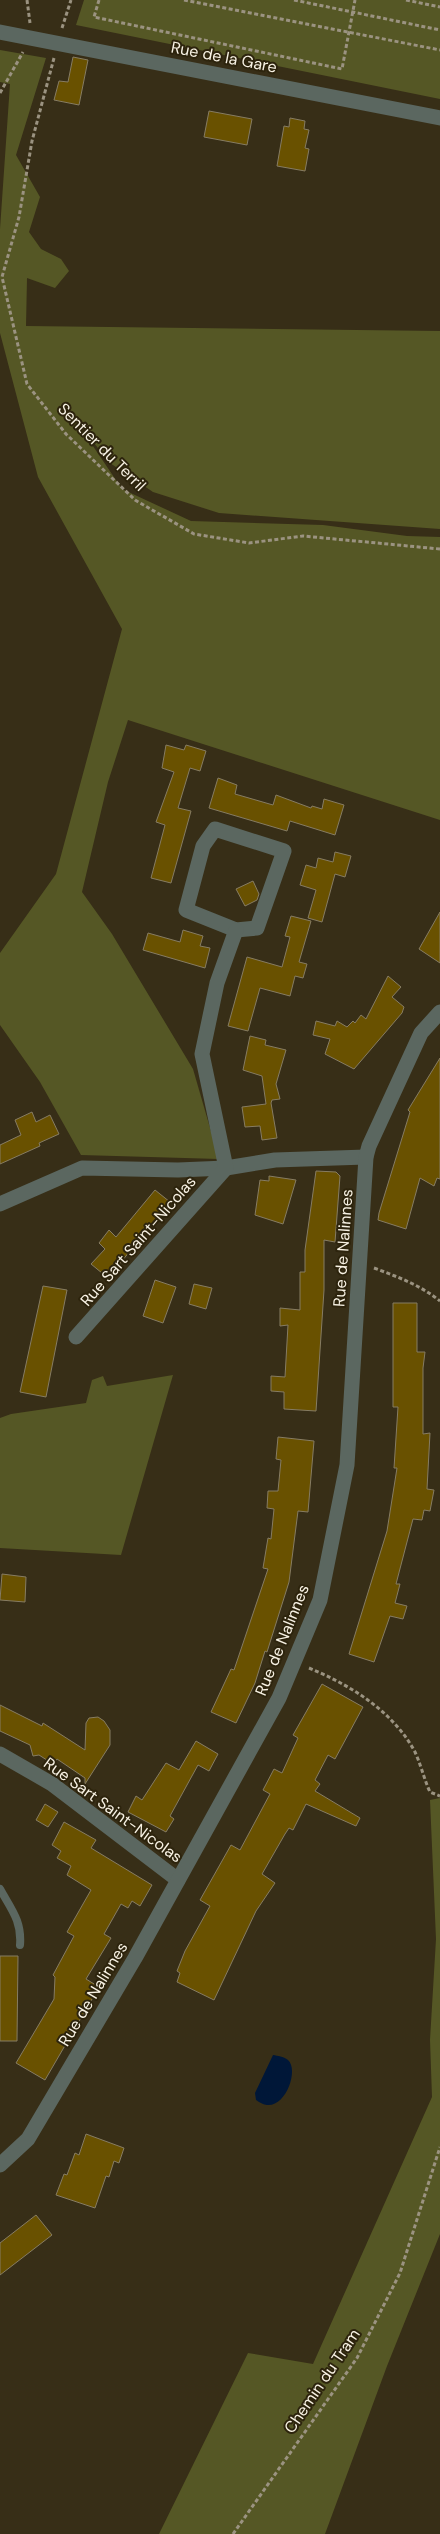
<svg xmlns="http://www.w3.org/2000/svg" width="440" height="2534" font-family="'DM Sans',sans-serif">
<style>
.green{fill:#555725}
.water{fill:#001738}
.building{fill:#695100;stroke:#867c63}
.lines{fill:none;stroke-linecap:round;stroke-linejoin:round}
.path{stroke:#9b9381;stroke-width:3;stroke-dasharray:4 2.5;stroke-linecap:butt}
.lane{stroke:#5b6760;stroke-width:8}
.street{stroke:#5b6760;stroke-width:15}
.labels{text-anchor:middle;dominant-baseline:central;stroke-width:4;stroke-linejoin:round;paint-order:stroke}
.street-label{font-size:16px;fill:#f8f2e4;stroke:#2d240d}
</style>
<rect width="100%" height="100%" fill="#372e17"/>
<g class="green">
<path d="M 84,0 L 440,0 L 440,99 L 76,25 Z"/>
<path d="M 0,50 L 46,58 L 16,155 L 40,197 L 29,232 L 41,249 L 61,259 L 69,271 L 55,288 L 27,278 L 26,326 L 440,331 L 440,529 L 219,513 L 153,492 L 110,463 L 74,418 L 122,489 L 191,521 L 323,525 L 407,536 L 440,537 L 440,820 L 128,720 L 108,782 L 82,892 L 112,934 L 193,1069 L 219,1159 L 81,1155 L 40,1082 L 0,1025 L 0,953 L 56,874 L 122,629 L 38,477 L 0,333 L 0,229 L 10,84 L 0,82 Z"/>
<path d="M 173,1375 L 121,1555 L 0,1548 L 0,1418 L 11,1414 L 86,1403 L 92,1380 L 103,1376 L 107,1386 Z"/>
<path d="M 440,1798 L 440,2234 L 387,2366 L 325,2534 L 159,2534 L 248,2353 L 313,2364 L 432,2097 L 430,2040 L 436,1939 L 430,1800 Z"/>
</g>
<path class="water" d="M 273,2055 C 278,2056 283,2056 288,2060 C 299,2070 286,2107 267,2105 C 264,2105 259,2102 256,2100 L 255,2093 Z"/>
<g class="building">
<path d="M 73,57 L 88,60 L 79,105 L 54,100 L 59,81 L 68,82 Z"/>
<path d="M 209,111 L 252,119 L 247,145 L 204,137 Z"/>
<path d="M 290,118 L 305,121 L 304,129 L 309,130 L 305,148 L 309,149 L 305,171 L 277,166 L 284,126 L 289,127 Z"/>
<path d="M 166,745 L 184,750 L 186,745 L 206,751 L 200,771 L 190,768 L 178,808 L 191,811 L 171,883 L 151,878 L 165,825 L 156,822 L 174,772 L 162,768 Z"/>
<path d="M 218,778 L 237,785 L 235,794 L 273,805 L 276,795 L 311,808 L 312,806 L 322,809 L 324,799 L 344,805 L 335,835 L 290,821 L 287,831 L 209,808 Z"/>
<path d="M 335,852 L 351,856 L 345,877 L 335,874 L 322,922 L 308,918 L 316,890 L 300,885 L 306,865 L 316,868 L 318,858 L 333,862 Z"/>
<path d="M 253,881 L 259,894 L 257,900 L 245,906 L 236,889 Z"/>
<path d="M 440,912 L 440,963 L 419,949 Z"/>
<path d="M 291,916 L 311,921 L 299,962 L 307,964 L 303,978 L 295,976 L 290,996 L 260,988 L 248,1031 L 228,1026 L 247,957 L 282,967 L 290,937 L 285,936 Z"/>
<path d="M 183,930 L 203,936 L 200,946 L 210,948 L 205,968 L 143,950 L 148,933 L 180,942 Z"/>
<path d="M 388,976 L 401,987 L 392,997 L 404,1007 L 402,1013 L 354,1069 L 325,1054 L 330,1039 L 313,1035 L 316,1021 L 335,1026 L 337,1021 L 347,1027 L 353,1021 L 355,1023 L 361,1015 L 366,1019 Z"/>
<path d="M 250,1036 L 266,1040 L 265,1045 L 286,1050 L 276,1084 L 280,1099 L 272,1100 L 271,1103 L 277,1138 L 262,1140 L 260,1126 L 245,1127 L 242,1107 L 266,1104 L 262,1076 L 243,1070 Z"/>
<path d="M 440,1058 L 440,1179 L 437,1178 L 434,1186 L 420,1178 L 406,1229 L 378,1220 L 379,1213 L 410,1112 L 408,1110 Z"/>
<path d="M 32,1112 L 36,1122 L 50,1115 L 59,1134 L 39,1143 L 40,1146 L 0,1164 L 0,1145 L 21,1135 L 15,1120 Z"/>
<path d="M 316,1171 L 336,1172 L 340,1176 L 335,1242 L 324,1240 L 324,1290 L 316,1411 L 284,1409 L 284,1392 L 271,1391 L 271,1376 L 285,1377 L 288,1325 L 280,1326 L 280,1308 L 300,1310 L 300,1272 L 305,1272 L 305,1250 Z"/>
<path d="M 269,1176 L 296,1180 L 283,1224 L 255,1215 L 260,1180 L 269,1181 Z"/>
<path d="M 155,1190 L 170,1202 L 108,1278 L 91,1264 L 105,1249 L 99,1243 L 109,1230 L 116,1237 Z"/>
<path d="M 155,1280 L 176,1287 L 163,1323 L 143,1316 Z"/>
<path d="M 194,1284 L 212,1288 L 206,1309 L 189,1304 Z"/>
<path d="M 43,1286 L 67,1290 L 46,1397 L 20,1392 Z"/>
<path d="M 393,1303 L 417,1303 L 417,1352 L 425,1352 L 423,1368 L 423,1434 L 430,1433 L 427,1489 L 434,1490 L 430,1511 L 424,1510 L 422,1520 L 413,1519 L 396,1584 L 400,1584 L 395,1603 L 407,1606 L 403,1619 L 390,1616 L 374,1662 L 349,1654 L 387,1531 L 397,1468 L 394,1468 L 398,1407 L 393,1407 Z"/>
<path d="M 278,1437 L 314,1441 L 308,1512 L 298,1511 L 289,1582 L 267,1652 L 265,1651 L 255,1683 L 236,1723 L 211,1712 L 231,1669 L 234,1670 L 268,1569 L 263,1568 L 268,1538 L 271,1539 L 274,1509 L 267,1508 L 268,1491 L 278,1491 L 281,1460 L 276,1459 Z"/>
<path d="M 2,1574 L 26,1577 L 25,1602 L 0,1600 Z"/>
<path d="M 322,1684 L 363,1707 L 335,1759 L 328,1755 L 315,1780 L 320,1784 L 315,1791 L 360,1818 L 356,1826 L 306,1804 L 293,1830 L 289,1828 L 285,1834 L 262,1874 L 275,1883 L 256,1911 L 214,2000 L 177,1982 L 180,1973 L 177,1971 L 185,1951 L 210,1906 L 200,1900 L 231,1845 L 240,1850 L 270,1794 L 263,1790 L 274,1769 L 282,1773 L 298,1738 L 293,1735 Z"/>
<path d="M 0,1705 L 42,1726 L 43,1723 L 85,1750 L 86,1723 L 89,1718 L 98,1717 L 104,1721 L 110,1730 L 110,1745 L 85,1784 L 85,1778 L 57,1759 L 53,1764 L 39,1755 L 33,1756 L 30,1745 L 0,1731 Z"/>
<path d="M 196,1741 L 218,1754 L 209,1771 L 198,1765 L 170,1816 L 174,1819 L 166,1832 L 128,1812 L 136,1796 L 142,1800 L 166,1763 L 179,1770 Z"/>
<path d="M 45,1804 L 58,1812 L 48,1827 L 36,1820 Z"/>
<path d="M 64,1822 L 96,1840 L 91,1848 L 152,1885 L 140,1906 L 132,1901 L 128,1908 L 121,1904 L 104,1934 L 111,1938 L 86,1979 L 99,1987 L 45,2080 L 16,2063 L 54,1999 L 55,1977 L 53,1975 L 74,1936 L 67,1932 L 91,1890 L 67,1875 L 71,1866 L 57,1858 L 61,1851 L 52,1845 Z"/>
<path d="M 0,1956 L 18,1956 L 17,2041 L 0,2041 Z"/>
<path d="M 86,2134 L 124,2148 L 119,2163 L 114,2161 L 109,2177 L 106,2176 L 95,2208 L 56,2195 L 64,2174 L 67,2175 L 75,2153 L 79,2155 Z"/>
<path d="M 36,2215 L 52,2235 L 0,2275 L 0,2243 Z"/>
</g>
<g class="lines">
<g class="path">
<path d="M 27,0 L 30,23"/>
<path d="M 99,0 L 94,17 L 342,69 L 355,0"/>
<path d="M 184,0 L 440,50"/>
<path d="M 294,0 L 440,30"/>
<path d="M 406,0 L 440,7"/>
<path d="M 62,28 L 71,0"/>
<path d="M 54,58 L 32,141 L 19,217 L 2,277 L 27,384 L 66,434 L 135,500 L 194,534 L 249,543 L 303,536 L 440,549"/>
<path d="M 0,93 L 23,52"/>
<path d="M 374,1268 C 398,1277 420,1285 440,1301"/>
<path d="M 309,1668 C 350,1685 393,1711 415,1752 C 421,1765 424,1779 430,1792 L 440,1796"/>
<path d="M 233,2534 L 357,2358 L 400,2273 L 440,2147"/>
</g>
<path class="lane" d="M 0,1889 C 11,1909 22,1921 20,1945"/>
<g class="street">
<path d="M 0,32 L 440,118"/>
<path d="M 215,829 L 284,851 L 257,928 L 236,930 L 186,910 L 203,846 Z"/>
<path d="M 0,1204 L 82,1168 L 178,1170 L 226,1168 L 275,1160 L 366,1157"/>
<path d="M 76,1337 L 226,1168 L 202,1054 L 217,983 L 236,930"/>
<path d="M 0,1754 L 52,1784 L 178,1880"/>
<path d="M 0,2165 L 28,2139 L 135,1958 L 279,1698 L 320,1600 L 347,1465 L 366,1157 L 369,1146 L 421,1033 L 440,1012"/>
</g>
</g>
<g class="labels">
<g class="street-label">
<text transform="translate(224 57) rotate(11)">Rue de la Gare</text>
<text transform="translate(102 447) rotate(45)">Sentier du Terril</text>
<text transform="translate(138 1241) rotate(-49)">Rue Sart Saint-Nicolas</text>
<text transform="translate(343 1248) rotate(-86)">Rue de Nalinnes</text>
<text transform="translate(282 1640) rotate(-68)">Rue de Nalinnes</text>
<text transform="translate(113 1810) rotate(36)">Rue Sart Saint-Nicolas</text>
<text transform="translate(93 1994) rotate(-59)">Rue de Nalinnes</text>
<text transform="translate(322 2381) rotate(-56)">Chemin du Tram</text>
</g>
</g>
</svg>
